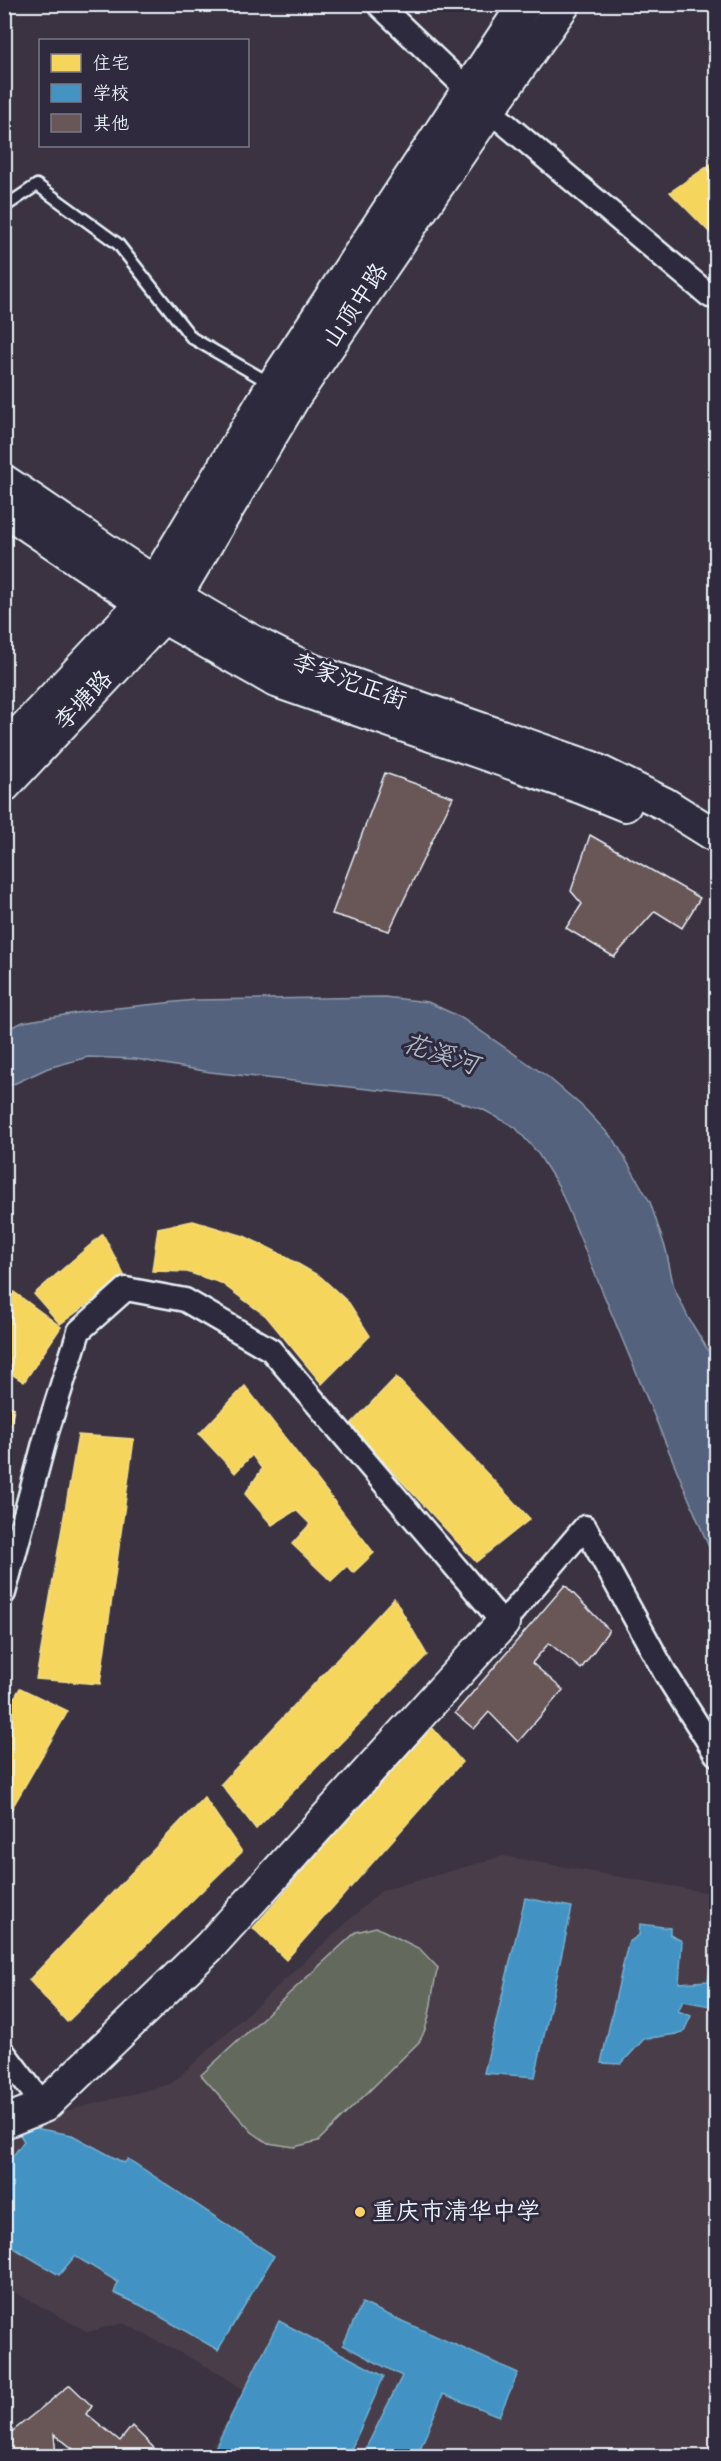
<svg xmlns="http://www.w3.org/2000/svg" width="721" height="2461" font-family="Mynerve,'LXGW WenKai TC',sans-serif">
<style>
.built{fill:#493e48}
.green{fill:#64695b;stroke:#a6adaa;stroke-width:1.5}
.water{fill:#54627d;stroke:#8f9bae;stroke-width:1.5}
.homes{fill:#f6d55c;stroke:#f2dd8b;stroke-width:1.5}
.schools{fill:#4393c3;stroke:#74afd3;stroke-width:1.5}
.building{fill:#695757;stroke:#e8f1f8;stroke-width:1.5}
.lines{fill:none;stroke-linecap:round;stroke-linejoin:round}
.lane-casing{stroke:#e8f1f8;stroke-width:15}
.street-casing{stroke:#e8f1f8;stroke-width:27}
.secondary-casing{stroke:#e8f1f8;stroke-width:36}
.lane{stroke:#2f2a3d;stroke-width:10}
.street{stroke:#2f2a3d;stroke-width:22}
.secondary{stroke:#2f2a3d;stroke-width:32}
.poi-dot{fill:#ffd166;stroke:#2f2a3d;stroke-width:2}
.labels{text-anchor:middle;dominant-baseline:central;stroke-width:6;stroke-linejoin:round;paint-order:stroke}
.street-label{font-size:24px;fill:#e8f1f8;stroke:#2f2a3d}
.poi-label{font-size:24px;fill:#e8f1f8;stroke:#2f2a3d;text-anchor:start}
.water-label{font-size:26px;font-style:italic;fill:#adb8c7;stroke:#2f2a3d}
</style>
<rect width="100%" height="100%" fill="#3b3342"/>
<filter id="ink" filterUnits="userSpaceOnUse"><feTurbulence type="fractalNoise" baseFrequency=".0167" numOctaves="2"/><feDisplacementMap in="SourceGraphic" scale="12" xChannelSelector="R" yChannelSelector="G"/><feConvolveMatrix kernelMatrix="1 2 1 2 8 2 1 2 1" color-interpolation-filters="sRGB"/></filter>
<g filter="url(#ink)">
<path class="built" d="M 503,1856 L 716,1894 L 716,2456 L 207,2456 L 244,2390 L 221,2374 L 123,2323 L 88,2332 L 5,2287 L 4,2137 L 58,2113 L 171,2084 L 381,1891 Z"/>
<path class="green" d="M 376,1927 L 420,1949 L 438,1968 C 430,1993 433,2019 419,2042 L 318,2141 L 294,2147 L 268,2143 L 252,2132 L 201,2075 L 356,1932 Z"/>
<path class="water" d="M 384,997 L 428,1002 L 460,1017 L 548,1077 L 583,1107 L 615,1141 L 650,1202 L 666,1250 L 674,1288 L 689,1319 L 716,1363 L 716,1564 L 558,1185 L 537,1152 L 515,1127 L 482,1109 L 442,1097 L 210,1072 L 135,1059 L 88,1057 L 48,1068 L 5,1088 L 5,1030 L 23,1022 L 88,1011 L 195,1000 Z"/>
<g class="homes">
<path d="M 714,162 L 716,165 L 716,239 L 670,192 Z"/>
<path d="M 193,1221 L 244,1236 L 277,1252 L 321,1277 L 349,1303 L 370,1336 L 322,1384 L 266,1316 L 221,1283 L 187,1272 L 152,1271 L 158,1228 Z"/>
<path d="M 103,1234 L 125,1277 L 60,1324 L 34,1294 Z"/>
<path d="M 10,1289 L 61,1327 L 24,1382 L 4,1369 L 4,1297 Z"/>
<path d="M 396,1377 L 530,1519 L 476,1562 L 350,1425 Z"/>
<path d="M 245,1386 L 374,1553 L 353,1573 L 347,1566 L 331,1581 L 292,1544 L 310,1524 L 296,1510 L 272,1525 L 245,1494 L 262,1469 L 252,1455 L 235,1473 L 199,1434 Z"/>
<path d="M 4,1405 L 14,1408 L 4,1462 Z"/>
<path d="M 78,1435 L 134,1439 L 100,1684 L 36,1679 Z"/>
<path d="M 394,1598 L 427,1655 L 256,1829 L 221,1784 Z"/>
<path d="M 20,1688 L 68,1711 L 4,1822 L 4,1716 Z"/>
<path d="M 430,1725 L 462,1762 L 286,1960 L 253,1928 Z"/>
<path d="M 204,1797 L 242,1852 L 67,2022 L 29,1980 Z"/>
</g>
<g class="schools">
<path d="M 525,1898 L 572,1907 L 535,2077 L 484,2073 Z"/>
<path d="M 640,1924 L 670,1928 L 670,1935 L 682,1941 L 679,1983 L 708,1981 L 711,1964 L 716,1968 L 716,2054 L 712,2056 L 716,2007 L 683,2001 L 678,2011 L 691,2016 L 683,2033 L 644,2039 L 621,2064 L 601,2063 L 628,1943 L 639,1935 Z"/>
<path d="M 13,2124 L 72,2135 L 124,2163 L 128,2159 L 274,2256 L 218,2350 L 142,2306 L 114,2293 L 118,2282 L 75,2256 L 59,2275 L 4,2242 L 4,2168 L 24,2141 Z"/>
<path d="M 362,2303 L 518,2373 L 499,2416 L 443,2394 L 417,2456 L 362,2456 L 402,2376 L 343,2345 Z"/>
<path d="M 279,2321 L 384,2376 L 348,2456 L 211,2456 Z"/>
</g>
<g class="building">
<path d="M 385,773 L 453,797 L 389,931 L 332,914 Z"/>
<path d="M 590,835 L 700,898 L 682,928 L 655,911 L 614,957 L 566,928 L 582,904 L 571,891 Z"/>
<path d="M 565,1585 L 609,1630 L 581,1669 L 549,1643 L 532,1663 L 563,1690 L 518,1742 L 489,1712 L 474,1729 L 455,1713 Z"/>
<path d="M 70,2385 L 92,2406 L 87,2414 L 120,2441 L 132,2426 L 162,2456 L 82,2456 L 54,2434 L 56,2456 L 4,2456 L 4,2438 Z"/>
</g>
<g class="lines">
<g class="lane-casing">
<path id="lane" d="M 4,207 L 37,185 L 118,244 L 192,338 L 270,383"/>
</g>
<g class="street-casing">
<g id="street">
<path d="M 378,4 L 489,110 L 710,296"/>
<path d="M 4,1593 L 47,1432 L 79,1331 L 126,1289 L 185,1300 L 271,1350 L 503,1623 L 585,1527 L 665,1673 L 716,1754"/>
<path d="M 4,2053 L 44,2106"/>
</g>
</g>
<g class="secondary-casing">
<g id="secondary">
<path d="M 4,481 C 105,548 203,623 314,671 L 590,767 L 665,804 L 716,836"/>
<path d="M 4,509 L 163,617 L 276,681 L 583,788 L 625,805"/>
<path d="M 4,750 L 143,602 L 273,385 L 525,4"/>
<path d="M 4,786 L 163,617 L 294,397 L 489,110 L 564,4"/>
<path d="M 4,2122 L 44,2106 L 209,1947 L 503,1623"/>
</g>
</g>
<use href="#lane" class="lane"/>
<use href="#street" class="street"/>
<use href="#secondary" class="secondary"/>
</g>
</g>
<circle class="poi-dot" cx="360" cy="2212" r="6"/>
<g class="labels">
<g class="street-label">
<text transform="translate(356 306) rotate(-56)">山顶中路</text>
<text transform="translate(349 682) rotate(20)">李家沱正街</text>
<text transform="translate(84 701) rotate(-47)">李塘路</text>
</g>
<g class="poi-label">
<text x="372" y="2212">重庆市清华中学</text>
</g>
<g class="water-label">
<text transform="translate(440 1055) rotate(18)">花溪河</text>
</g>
</g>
<rect width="721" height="2461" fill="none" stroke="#2f2a3d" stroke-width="24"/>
<rect x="12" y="12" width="697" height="2437" fill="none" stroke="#e8f1f8" stroke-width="2" filter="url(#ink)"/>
<rect x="39" y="39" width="210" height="108" fill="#2f2a3d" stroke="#797a88" stroke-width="1.5"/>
<rect x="51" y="54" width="30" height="18" fill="#f6d55c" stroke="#797a88" stroke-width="1.5"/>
<text x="93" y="69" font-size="18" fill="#e8f1f8">住宅</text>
<rect x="51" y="84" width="30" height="18" fill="#4393c3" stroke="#797a88" stroke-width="1.5"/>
<text x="93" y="99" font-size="18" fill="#e8f1f8">学校</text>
<rect x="51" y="114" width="30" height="18" fill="#695757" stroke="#797a88" stroke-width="1.5"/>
<text x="93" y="129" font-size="18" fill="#e8f1f8">其他</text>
</svg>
